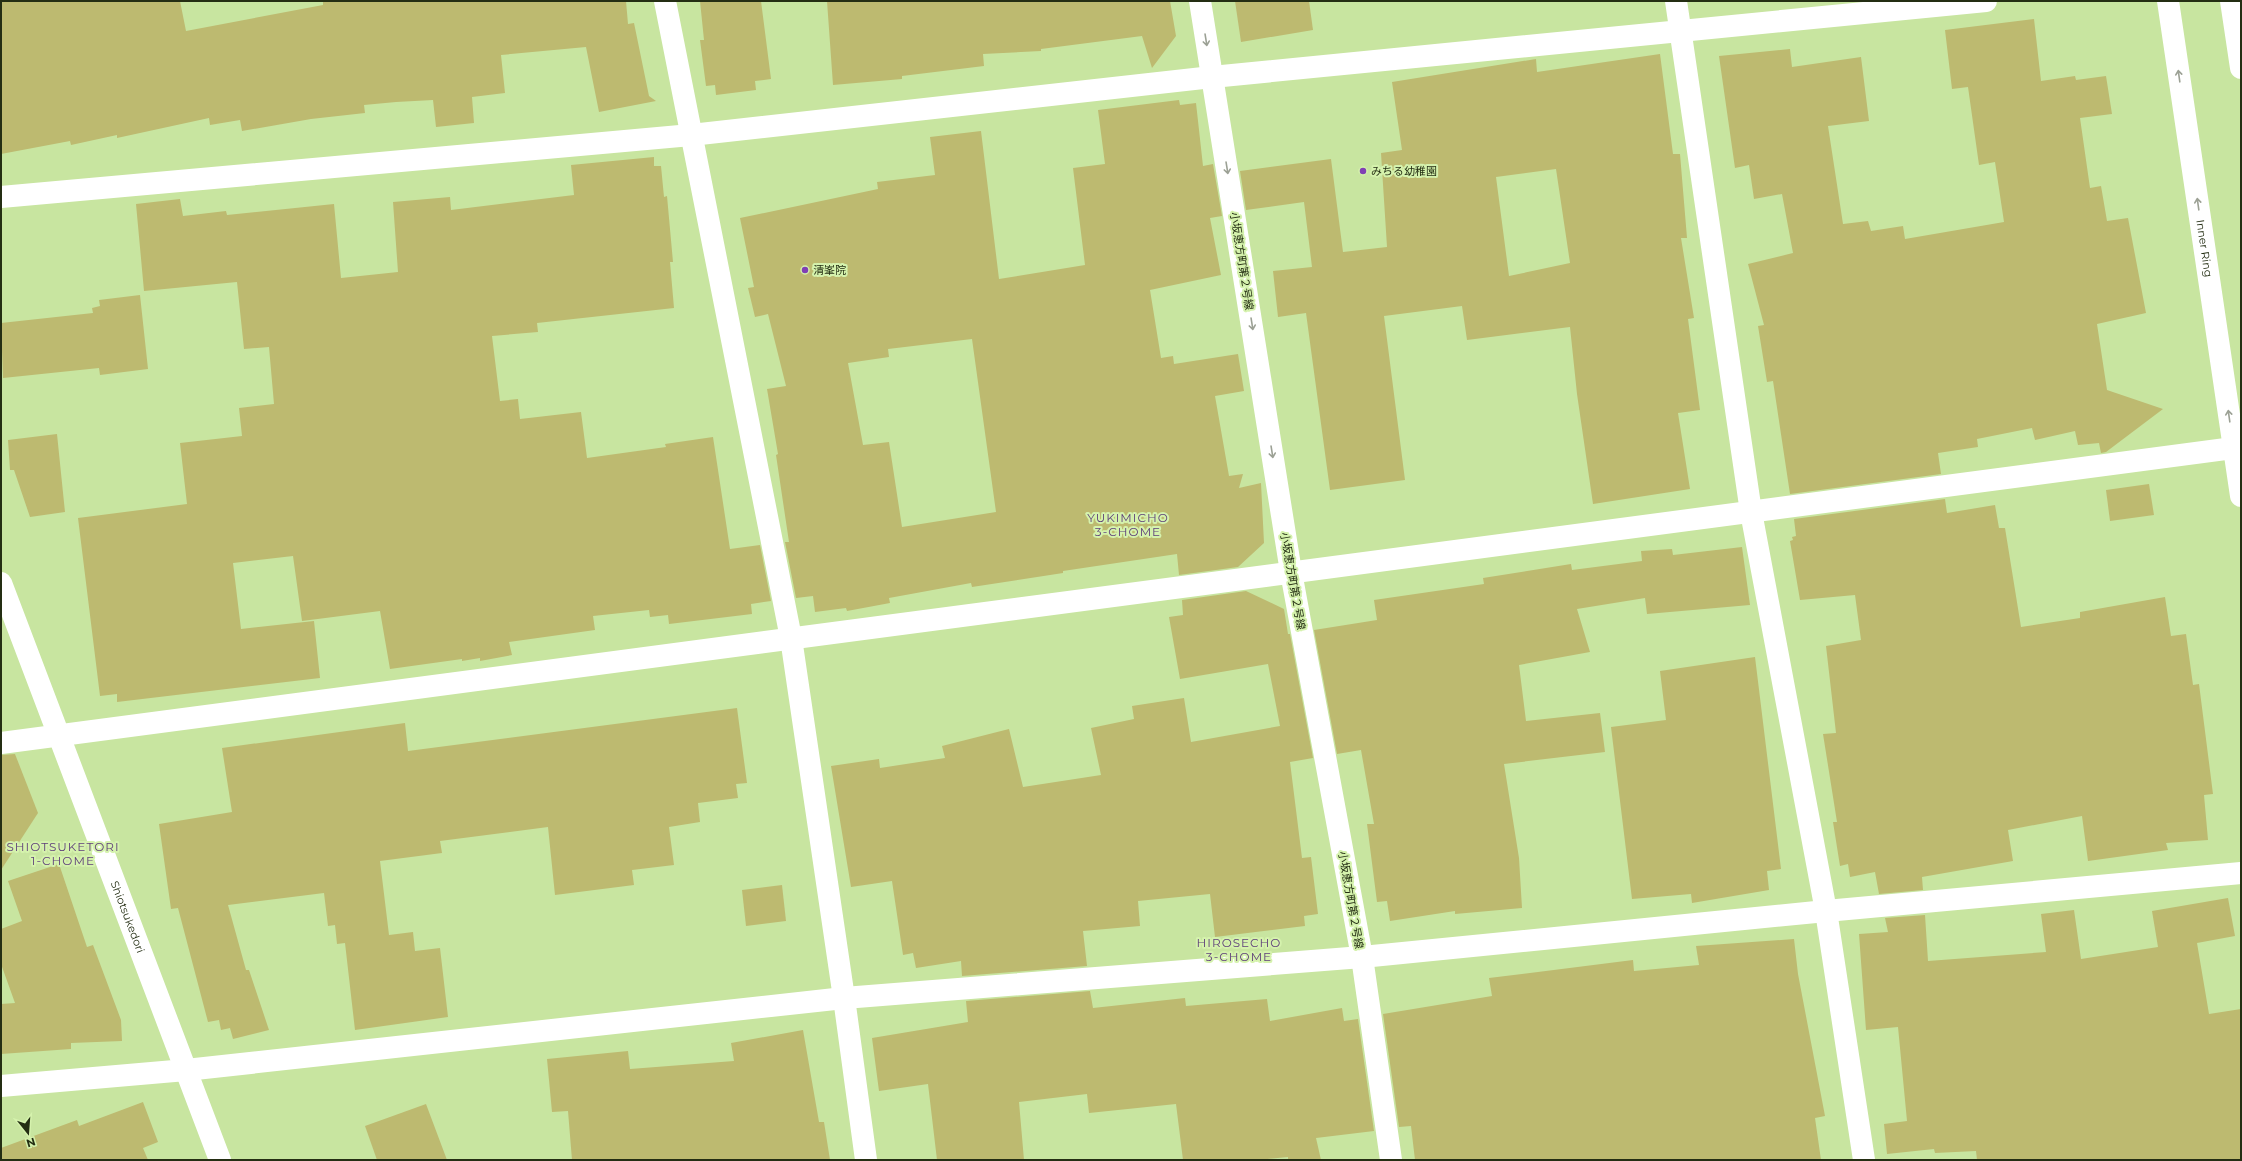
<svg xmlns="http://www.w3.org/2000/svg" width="2242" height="1161" font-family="Montserrat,'Noto Sans JP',sans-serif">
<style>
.building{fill:#bdba70;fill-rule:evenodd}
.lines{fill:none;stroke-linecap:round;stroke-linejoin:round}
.minor{stroke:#fff;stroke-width:22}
.tertiary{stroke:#fff;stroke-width:22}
.primary{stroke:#fff;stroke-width:22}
.oneway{stroke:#9ca195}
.poi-dot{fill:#803fb4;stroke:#d5f2ad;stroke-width:1.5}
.labels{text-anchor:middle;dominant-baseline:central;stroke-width:4;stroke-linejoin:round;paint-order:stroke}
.poi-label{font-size:11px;fill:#242e13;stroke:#d5f2ad;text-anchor:start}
.street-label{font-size:11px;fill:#242e13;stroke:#d5f2ad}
.neighbourhood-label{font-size:12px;letter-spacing:1px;fill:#5d3e79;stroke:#d5f2ad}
</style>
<rect width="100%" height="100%" fill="#c8e5a0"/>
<g class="building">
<path d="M 1,1 L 180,1 L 186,31 L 323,5 L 323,1 L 626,1 L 628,24 L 634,23 L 649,96 L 656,101 L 599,112 L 586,47 L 501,55 L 505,93 L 472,97 L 474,123 L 436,127 L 433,100 L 396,102 L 364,105 L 365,113 L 311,119 L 242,131 L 240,120 L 210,125 L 209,118 L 117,138 L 117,135 L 71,145 L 70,141 L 1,154 Z"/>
<path d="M 700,1 L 761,1 L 771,79 L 755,81 L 756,90 L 716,95 L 715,85 L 706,86 L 700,40 L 704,40 Z"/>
<path d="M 827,1 L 1170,1 L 1176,36 L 1152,68 L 1142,36 L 1041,49 L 1041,51 L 983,54 L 984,66 L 902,76 L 902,79 L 833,85 Z"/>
<path d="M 1235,1 L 1309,1 L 1313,30 L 1241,42 Z"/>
<path d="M 2034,19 L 2041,81 L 2075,76 L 2076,80 L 2106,76 L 2112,114 L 2080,118 L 2090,188 L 2101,186 L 2107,221 L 2128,218 L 2146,313 L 2097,324 L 2107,390 L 2163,409 L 2106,452 L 2101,453 L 2099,443 L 2078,445 L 2075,431 L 2035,440 L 2032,428 L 1977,439 L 1978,447 L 1938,453 L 1941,474 L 1790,494 L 1773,381 L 1767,382 L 1758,326 L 1764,325 L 1748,264 L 1793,253 L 1782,194 L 1754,199 L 1749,165 L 1735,168 L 1719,56 L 1790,49 L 1792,67 L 1861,57 L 1869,121 L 1828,126 L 1843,224 L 1868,221 L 1871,231 L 1903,226 L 1905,239 L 2004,222 L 1995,162 L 1979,165 L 1968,87 L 1952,89 L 1945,30 Z"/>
<path d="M 1660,54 L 1673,154 L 1680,154 L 1687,238 L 1681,238 L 1694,318 L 1688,319 L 1700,410 L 1678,413 L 1690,489 L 1593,504 L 1577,394 L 1570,327 L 1467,340 L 1462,306 L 1384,316 L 1405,480 L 1330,490 L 1306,313 L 1278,317 L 1273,271 L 1312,267 L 1304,202 L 1246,210 L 1240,171 L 1331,159 L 1343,252 L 1387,247 L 1381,153 L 1402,150 L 1392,82 L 1536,59 L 1537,72 ZM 1556,169 L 1570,263 L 1509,276 L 1496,177 Z"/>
<path d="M 1179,100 L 1180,105 L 1196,103 L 1203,166 L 1213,164 L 1222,216 L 1210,218 L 1221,275 L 1150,290 L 1161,358 L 1173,356 L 1174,364 L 1238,354 L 1244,391 L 1215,396 L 1229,476 L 1243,474 L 1239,488 L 1261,483 L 1264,543 L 1238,567 L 1179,575 L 1177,554 L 1063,571 L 1063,573 L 972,587 L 971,583 L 889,598 L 890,603 L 847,611 L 846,608 L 815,612 L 813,596 L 796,598 L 785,542 L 789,542 L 776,455 L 778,454 L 767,389 L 786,386 L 768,314 L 755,317 L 748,288 L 754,287 L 740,218 L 878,189 L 877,182 L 935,175 L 930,137 L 981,131 L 999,279 L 1085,265 L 1073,168 L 1105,164 L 1098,110 ZM 972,339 L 996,512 L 902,527 L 889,442 L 863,445 L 848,363 L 889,357 L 888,349 Z"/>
<path d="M 654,157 L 654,166 L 661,166 L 664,197 L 667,196 L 673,262 L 670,262 L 674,308 L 537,323 L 538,332 L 492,336 L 500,401 L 518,399 L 520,419 L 581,412 L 587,458 L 666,447 L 665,444 L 713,437 L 730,549 L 760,545 L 771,601 L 751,604 L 752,614 L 669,624 L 668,615 L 650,617 L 649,610 L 593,616 L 595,630 L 509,642 L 512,655 L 480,661 L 480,658 L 462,661 L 462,659 L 390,669 L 380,611 L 302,621 L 293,556 L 233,563 L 241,629 L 314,621 L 320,678 L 117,702 L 117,694 L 100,696 L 78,518 L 187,504 L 180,443 L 242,436 L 239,408 L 274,404 L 269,347 L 244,349 L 237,282 L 144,291 L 136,204 L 180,199 L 183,216 L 226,211 L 227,215 L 334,204 L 341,278 L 398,272 L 393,202 L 450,197 L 451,210 L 574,195 L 571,165 Z"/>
<path d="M 140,295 L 148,369 L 100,375 L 99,368 L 3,378 L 1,323 L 93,313 L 92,308 L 100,306 L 99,300 Z"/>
<path d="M 57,434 L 65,512 L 30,517 L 14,470 L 10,470 L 8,440 Z"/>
<path d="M 2149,484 L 2154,515 L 2110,521 L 2106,490 Z"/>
<path d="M 1945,499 L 1947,513 L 1995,505 L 1999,528 L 2005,528 L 2021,627 L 2080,618 L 2080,612 L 2165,597 L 2171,636 L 2186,634 L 2193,685 L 2199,684 L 2213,794 L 2204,795 L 2208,840 L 2166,843 L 2168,850 L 2088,861 L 2082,816 L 2008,830 L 2013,861 L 1922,877 L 1923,890 L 1879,894 L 1875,872 L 1850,877 L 1848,864 L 1840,866 L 1833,822 L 1837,822 L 1823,734 L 1836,733 L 1826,646 L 1861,640 L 1855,595 L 1800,600 L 1790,541 L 1793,540 L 1792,537 L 1796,536 L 1794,519 Z"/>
<path d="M 1742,547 L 1750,605 L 1647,614 L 1645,598 L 1577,609 L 1590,652 L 1519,665 L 1526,721 L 1600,713 L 1605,752 L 1504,764 L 1519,858 L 1522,908 L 1455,914 L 1455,911 L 1390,921 L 1387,901 L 1377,902 L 1367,824 L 1374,824 L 1361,750 L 1337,754 L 1314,630 L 1377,620 L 1374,600 L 1484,584 L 1483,578 L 1571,564 L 1572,570 L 1642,561 L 1641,551 L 1672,549 L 1673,555 Z"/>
<path d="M 1246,591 L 1284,609 L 1288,634 L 1290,634 L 1313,758 L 1290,762 L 1302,858 L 1311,857 L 1318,914 L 1304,916 L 1305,926 L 1215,937 L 1210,894 L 1138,901 L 1140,926 L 1083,931 L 1087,966 L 962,976 L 961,961 L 916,968 L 913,953 L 903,955 L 892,881 L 851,887 L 831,766 L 879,759 L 880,768 L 945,758 L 942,746 L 1009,729 L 1023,787 L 1101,775 L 1091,728 L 1134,719 L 1132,706 L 1184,698 L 1191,742 L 1280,726 L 1268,664 L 1180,679 L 1169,617 L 1183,615 L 1182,600 Z"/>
<path d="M 1755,657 L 1781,869 L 1767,871 L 1769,890 L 1692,903 L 1691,894 L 1632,899 L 1611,727 L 1666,720 L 1660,671 Z"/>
<path d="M 737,708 L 747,783 L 736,784 L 738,798 L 698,803 L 700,822 L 669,827 L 674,865 L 632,870 L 634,885 L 555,895 L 548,827 L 440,841 L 442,853 L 380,861 L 389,935 L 413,932 L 415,951 L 440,948 L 448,1017 L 355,1030 L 345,943 L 337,944 L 335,925 L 328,926 L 324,893 L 228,905 L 246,970 L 249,970 L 269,1030 L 233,1039 L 230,1028 L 221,1030 L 219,1020 L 208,1022 L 178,908 L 171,909 L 159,824 L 232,812 L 222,748 L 405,723 L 408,751 Z"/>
<path d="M 15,754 L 38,813 L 1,870 L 1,755 Z"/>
<path d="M 59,864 L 87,947 L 93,945 L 121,1020 L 122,1041 L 71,1043 L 71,1049 L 1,1054 L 1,1004 L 15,1003 L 1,964 L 1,929 L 22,921 L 8,881 Z"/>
<path d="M 782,885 L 786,921 L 746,926 L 742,890 Z"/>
<path d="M 2228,898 L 2235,936 L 2197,943 L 2209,1014 L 2241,1009 L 2241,1160 L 1977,1160 L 1976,1151 L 1935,1153 L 1934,1149 L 1887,1154 L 1884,1124 L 1907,1121 L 1898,1027 L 1866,1030 L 1859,934 L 1888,932 L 1885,918 L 1925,915 L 1928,961 L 2046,952 L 2041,914 L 2074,910 L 2081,959 L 2158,947 L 2152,911 Z"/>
<path d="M 1794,939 L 1798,974 L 1825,1116 L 1815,1118 L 1821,1160 L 1415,1160 L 1411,1126 L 1399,1127 L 1383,1014 L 1492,996 L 1489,978 L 1633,960 L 1634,971 L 1699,965 L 1696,946 Z"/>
<path d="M 1090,991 L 1093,1008 L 1185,998 L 1186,1006 L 1267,999 L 1270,1021 L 1342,1008 L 1344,1021 L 1358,1019 L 1374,1131 L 1316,1138 L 1321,1160 L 1288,1160 L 1288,1157 L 1258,1160 L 1183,1160 L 1176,1104 L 1089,1113 L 1087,1094 L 1019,1102 L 1024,1160 L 937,1160 L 928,1084 L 879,1091 L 872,1038 L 968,1022 L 966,1001 Z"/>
<path d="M 803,1030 L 819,1122 L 824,1122 L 830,1160 L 572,1160 L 568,1111 L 552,1112 L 547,1059 L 628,1051 L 630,1069 L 734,1061 L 731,1043 Z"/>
<path d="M 143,1102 L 158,1142 L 143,1148 L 148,1160 L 1,1160 L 1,1148 L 77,1120 L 79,1126 Z"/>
<path d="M 426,1104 L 447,1160 L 377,1160 L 365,1126 Z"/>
</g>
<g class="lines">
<g class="minor">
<path d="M 665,1 L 791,638 L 844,998 L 866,1160"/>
<path d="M 1200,1 L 1291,572 L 1362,957 L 1391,1160"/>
<path d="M 1676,1 L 1751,512 L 1826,911 L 1864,1160"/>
<path d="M 1,197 L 691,135 L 1212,77 L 1986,1"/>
<path d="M 1,743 L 2241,447"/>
<path d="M 1,1086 L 186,1070 L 844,998 L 1362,957 L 1826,911 L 2241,873"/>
</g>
<path class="tertiary" id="s1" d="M 1,583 L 220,1160"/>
<g class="primary">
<path id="s2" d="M 2168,1 L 2241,496"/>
<path d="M 2231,1 L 2241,68"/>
</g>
</g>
<defs><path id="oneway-shaft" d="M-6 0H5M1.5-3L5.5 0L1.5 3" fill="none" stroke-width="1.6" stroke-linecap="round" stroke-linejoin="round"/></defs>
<g class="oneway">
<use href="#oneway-shaft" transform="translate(1206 40) rotate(81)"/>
<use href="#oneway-shaft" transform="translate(2179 76) rotate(-98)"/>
<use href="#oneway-shaft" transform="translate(1227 168) rotate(81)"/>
<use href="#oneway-shaft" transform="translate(2198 204) rotate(-98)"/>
<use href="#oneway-shaft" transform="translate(1252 324) rotate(81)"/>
<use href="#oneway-shaft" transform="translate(2229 416) rotate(-98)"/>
<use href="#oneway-shaft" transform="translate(1272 452) rotate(81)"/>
</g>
<g class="poi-dot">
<circle cx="1363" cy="171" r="4"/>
<circle cx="805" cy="270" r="4"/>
</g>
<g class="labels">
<g class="poi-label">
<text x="1371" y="171">みちる幼稚園</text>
<text x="813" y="270">清峯院</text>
</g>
<g class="street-label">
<text stroke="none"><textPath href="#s2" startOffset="250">Inner Ring</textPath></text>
<text transform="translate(1242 261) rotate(81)">小坂恵方町第２号線</text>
<text transform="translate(1293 581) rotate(80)">小坂恵方町第２号線</text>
<text transform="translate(1351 900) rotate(80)">小坂恵方町第２号線</text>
<text stroke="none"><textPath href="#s1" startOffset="357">Shiotsukedori</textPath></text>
</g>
<g class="neighbourhood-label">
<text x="1128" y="517">YUKIMICHO<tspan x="1128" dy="14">3-CHOME</tspan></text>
<text x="63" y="846">SHIOTSUKETORI<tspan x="63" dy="14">1-CHOME</tspan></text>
<text x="1239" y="942">HIROSECHO<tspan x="1239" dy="14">3-CHOME</tspan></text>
</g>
</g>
<rect width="2242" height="1161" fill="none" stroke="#242e13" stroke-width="4"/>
<g transform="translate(28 1133) rotate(163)" stroke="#d5f2ad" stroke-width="3" paint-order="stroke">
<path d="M0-3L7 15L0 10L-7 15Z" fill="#242e13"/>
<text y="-6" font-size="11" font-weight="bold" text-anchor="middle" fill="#242e13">N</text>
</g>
</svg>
